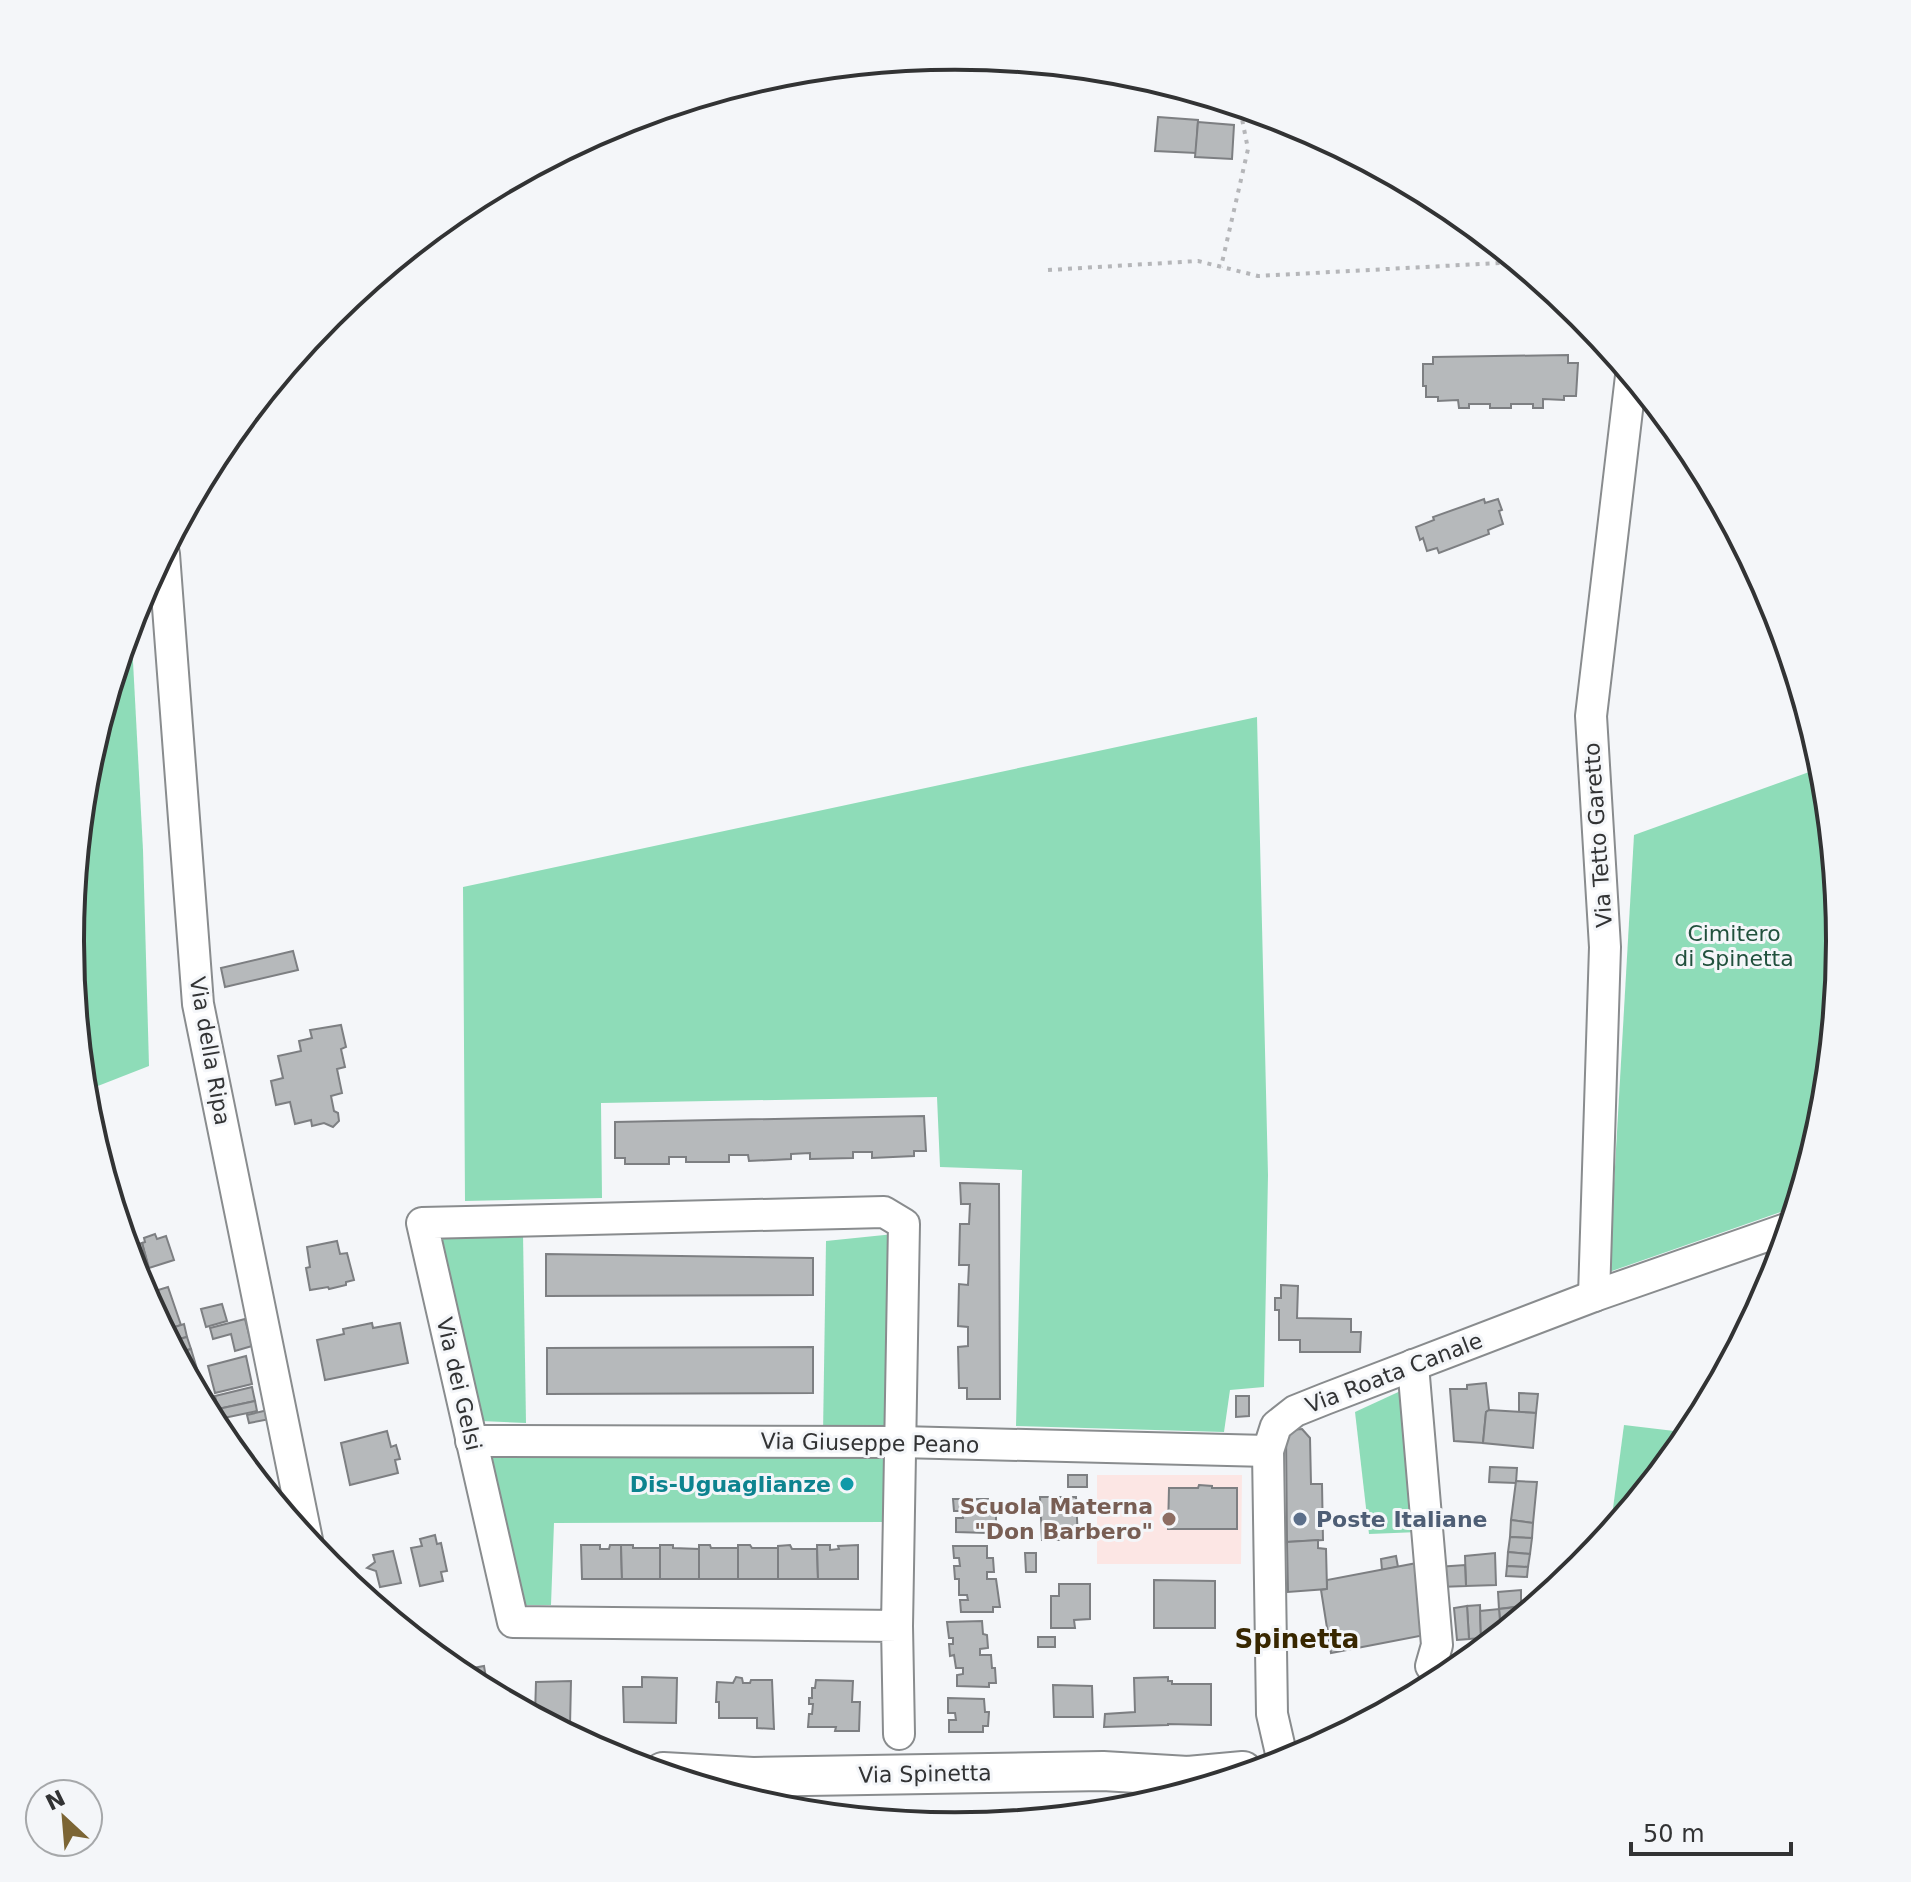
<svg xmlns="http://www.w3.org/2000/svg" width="1911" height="1882" font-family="'DejaVu Sans',sans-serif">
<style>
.education{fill:#fce6e4}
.green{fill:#8edcb8}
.building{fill:#b6b9bb;stroke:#7d7f82;stroke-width:2}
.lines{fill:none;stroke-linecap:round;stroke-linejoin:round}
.minor-casing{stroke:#898c8e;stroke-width:34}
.major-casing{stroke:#898c8e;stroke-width:42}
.path{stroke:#b5b6b9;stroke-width:4;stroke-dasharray:4 6;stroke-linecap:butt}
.minor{stroke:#fff;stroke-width:30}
.major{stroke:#fff;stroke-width:38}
.culture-dot{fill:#0f9aa8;stroke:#f4f6f9;stroke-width:3}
.education-dot{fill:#8d6e63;stroke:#f4f6f9;stroke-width:3}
.service-dot{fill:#5c6f8a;stroke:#f4f6f9;stroke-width:3}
.labels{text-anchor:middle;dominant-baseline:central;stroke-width:6;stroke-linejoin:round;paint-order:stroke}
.street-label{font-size:22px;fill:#323334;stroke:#f4f6f9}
.park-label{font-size:22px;fill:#21513d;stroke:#f4f6f9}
.culture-label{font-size:22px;font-weight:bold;fill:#0d838f;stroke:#f4f6f9;text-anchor:end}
.education-label{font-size:22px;font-weight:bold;fill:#785e54;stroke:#f4f6f9;text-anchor:end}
.service-label{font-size:22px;font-weight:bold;fill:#4e5e75;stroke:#f4f6f9;text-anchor:start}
.quarter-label{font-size:26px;font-weight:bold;fill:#382700;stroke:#f4f6f9}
.rim{fill:none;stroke:#323334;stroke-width:4}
</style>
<rect width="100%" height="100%" fill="#f4f6f9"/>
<path class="education" d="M 1097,1475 L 1242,1475 L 1241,1564 L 1097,1564 Z"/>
<g class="green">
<path d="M 131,624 L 143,850 L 149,1066 L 85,1091 L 71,941 L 88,768 Z"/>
<path d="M 1257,717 L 1268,1175 L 1264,1387 L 1230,1390 L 1224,1432 L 1016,1426 L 1022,1170 L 940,1167 L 937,1097 L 601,1103 L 602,1198 L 465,1201 L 463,887 Z"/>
<path d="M 1823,767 L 1840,941 L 1823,1114 L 1795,1207 L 1609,1272 L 1634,835 Z"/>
<path d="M 441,1233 L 523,1234 L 526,1423 L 480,1421 Z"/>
<path d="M 894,1234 L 892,1436 L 823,1434 L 826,1241 Z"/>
<path d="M 1407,1388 L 1419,1532 L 1369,1534 L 1355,1412 Z"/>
<path d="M 1624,1425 L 1691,1433 L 1610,1531 Z"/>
<path d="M 486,1455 L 890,1458 L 886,1522 L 554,1523 L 551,1605 L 522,1605 Z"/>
</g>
<g class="building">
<path d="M 1158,117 L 1198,120 L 1196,153 L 1155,151 Z"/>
<path d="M 1198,122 L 1234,125 L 1232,159 L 1195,157 Z"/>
<path d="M 1568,355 L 1568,363 L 1578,363 L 1576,396 L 1564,396 L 1564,400 L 1543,399 L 1543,408 L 1533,408 L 1533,404 L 1511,404 L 1511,408 L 1490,408 L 1490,404 L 1469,404 L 1469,408 L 1459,408 L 1458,400 L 1438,401 L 1438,397 L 1426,397 L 1426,386 L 1423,386 L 1423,364 L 1433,364 L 1433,357 Z"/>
<path d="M 1484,499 L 1485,503 L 1498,499 L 1502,510 L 1499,511 L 1503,524 L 1488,530 L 1489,534 L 1439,553 L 1437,548 L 1427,551 L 1423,538 L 1420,540 L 1416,527 L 1434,520 L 1433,517 Z"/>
<path d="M 293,951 L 298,970 L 225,987 L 221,968 Z"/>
<path d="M 341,1025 L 346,1047 L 341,1049 L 345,1067 L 337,1069 L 342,1093 L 331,1096 L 334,1111 L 338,1113 L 339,1121 L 333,1127 L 324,1123 L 312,1126 L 311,1120 L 295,1124 L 290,1102 L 276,1105 L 271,1081 L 283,1078 L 278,1056 L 301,1051 L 299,1041 L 312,1038 L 310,1030 Z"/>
<path d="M 924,1116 L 926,1151 L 914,1151 L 914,1156 L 872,1158 L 872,1152 L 853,1152 L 853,1158 L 810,1159 L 810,1153 L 791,1154 L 791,1159 L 749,1161 L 748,1155 L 729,1155 L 729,1162 L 686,1162 L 686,1157 L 669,1157 L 669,1164 L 625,1164 L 625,1158 L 615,1158 L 615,1122 Z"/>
<path d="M 960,1183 L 999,1184 L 1000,1399 L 967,1399 L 967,1388 L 959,1388 L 958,1347 L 968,1346 L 968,1327 L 958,1326 L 959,1284 L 968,1285 L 969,1265 L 959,1265 L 960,1224 L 969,1224 L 970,1204 L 961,1204 Z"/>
<path d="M 155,1234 L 157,1239 L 166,1236 L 174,1260 L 149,1268 L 142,1243 L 145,1242 L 144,1238 Z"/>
<path d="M 337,1241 L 340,1254 L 347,1253 L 354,1280 L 346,1282 L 346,1285 L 329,1289 L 328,1287 L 310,1290 L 306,1268 L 310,1267 L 307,1247 Z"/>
<path d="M 142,1243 L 147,1262 L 134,1267 L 128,1247 Z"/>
<path d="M 546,1254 L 813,1258 L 813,1295 L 546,1296 Z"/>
<path d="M 1281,1285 L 1298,1286 L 1297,1318 L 1351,1319 L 1351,1332 L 1361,1332 L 1360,1352 L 1300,1352 L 1300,1340 L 1279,1340 L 1279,1310 L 1275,1310 L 1275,1298 L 1281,1298 Z"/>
<path d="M 168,1287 L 181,1325 L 166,1330 L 145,1294 Z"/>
<path d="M 222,1304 L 227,1321 L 206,1327 L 201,1309 Z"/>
<path d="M 245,1319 L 252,1346 L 235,1351 L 231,1334 L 213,1339 L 210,1328 Z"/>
<path d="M 372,1323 L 373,1328 L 400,1323 L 408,1363 L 325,1380 L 317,1340 L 344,1334 L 343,1329 Z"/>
<path d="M 184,1324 L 187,1337 L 171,1341 L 164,1329 L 166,1330 Z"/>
<path d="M 187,1337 L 191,1349 L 177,1353 L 171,1341 Z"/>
<path d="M 813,1347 L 813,1393 L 547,1394 L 547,1348 Z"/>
<path d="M 191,1349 L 198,1372 L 189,1375 L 177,1353 Z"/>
<path d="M 246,1356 L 252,1384 L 215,1393 L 208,1366 Z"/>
<path d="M 1486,1383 L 1489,1410 L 1486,1412 L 1483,1443 L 1454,1441 L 1450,1389 L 1467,1389 L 1467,1385 Z"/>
<path d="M 252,1387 L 255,1401 L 218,1409 L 215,1396 Z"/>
<path d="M 1519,1393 L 1538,1394 L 1536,1413 L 1519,1412 Z"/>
<path d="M 1236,1396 L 1249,1396 L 1249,1416 L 1236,1417 Z"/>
<path d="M 255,1401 L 257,1411 L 219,1419 L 218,1409 Z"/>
<path d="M 268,1410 L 270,1419 L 249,1423 L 247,1415 Z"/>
<path d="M 1489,1410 L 1536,1413 L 1533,1448 L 1483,1443 L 1486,1412 Z"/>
<path d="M 1302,1429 L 1310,1438 L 1311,1484 L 1322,1484 L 1323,1540 L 1287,1542 L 1286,1435 L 1291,1430 Z"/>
<path d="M 387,1431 L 391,1447 L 396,1445 L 400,1459 L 395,1460 L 398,1473 L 350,1485 L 341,1443 Z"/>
<path d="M 1490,1467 L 1517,1468 L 1516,1483 L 1489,1482 Z"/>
<rect x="1068" y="1475" width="19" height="12"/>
<path d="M 1516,1481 L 1537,1482 L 1533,1523 L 1511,1520 Z"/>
<path d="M 1199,1485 L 1212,1486 L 1212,1488 L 1237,1488 L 1237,1529 L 1168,1529 L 1169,1488 L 1198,1488 Z"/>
<path d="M 1040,1497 L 1076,1497 L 1078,1540 L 1042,1540 Z"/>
<path d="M 953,1499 L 988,1499 L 989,1510 L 996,1510 L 996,1527 L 987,1527 L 987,1533 L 956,1532 L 956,1518 L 963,1518 L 963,1511 L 954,1511 Z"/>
<path d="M 1511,1520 L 1533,1523 L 1532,1538 L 1510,1537 Z"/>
<path d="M 435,1535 L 437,1544 L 441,1543 L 447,1571 L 441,1572 L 443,1581 L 420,1586 L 411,1548 L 422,1546 L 420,1539 Z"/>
<path d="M 1510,1537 L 1532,1538 L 1530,1554 L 1508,1552 Z"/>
<path d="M 1318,1540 L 1318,1548 L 1326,1549 L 1327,1589 L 1288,1592 L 1287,1542 Z"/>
<path d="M 581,1545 L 600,1545 L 600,1549 L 609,1549 L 610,1545 L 621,1545 L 622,1579 L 582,1579 Z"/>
<path d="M 621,1545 L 633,1545 L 633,1548 L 660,1548 L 660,1579 L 622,1579 Z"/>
<path d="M 660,1545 L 673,1545 L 673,1548 L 699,1549 L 699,1579 L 660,1579 Z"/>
<path d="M 699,1545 L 710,1545 L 711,1548 L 738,1548 L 738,1579 L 699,1579 Z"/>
<path d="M 738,1545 L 750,1545 L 752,1548 L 778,1548 L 778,1579 L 738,1579 Z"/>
<path d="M 790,1545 L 792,1549 L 817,1549 L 818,1579 L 778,1579 L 778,1546 Z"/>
<path d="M 817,1545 L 830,1545 L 830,1550 L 839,1549 L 838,1546 L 858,1545 L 858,1579 L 818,1579 Z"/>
<path d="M 953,1546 L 987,1546 L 987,1558 L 993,1558 L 994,1572 L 987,1572 L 987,1579 L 996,1579 L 1000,1607 L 993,1607 L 993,1612 L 961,1612 L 960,1600 L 968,1600 L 967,1595 L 959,1595 L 959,1579 L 955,1579 L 954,1566 L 960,1566 L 959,1558 L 954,1558 Z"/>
<path d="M 393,1551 L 401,1583 L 380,1587 L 376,1571 L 367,1568 L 375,1562 L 373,1555 Z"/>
<path d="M 1508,1552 L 1530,1554 L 1528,1567 L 1507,1566 Z"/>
<path d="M 1025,1553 L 1036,1553 L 1036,1572 L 1026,1572 Z"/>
<path d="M 1495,1553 L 1496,1585 L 1466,1586 L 1465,1556 Z"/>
<path d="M 1396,1556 L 1398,1567 L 1382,1570 L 1381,1559 Z"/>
<path d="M 1422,1562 L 1430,1634 L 1331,1653 L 1321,1590 L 1327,1589 L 1327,1580 Z"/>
<path d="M 1465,1565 L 1466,1586 L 1439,1587 L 1437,1567 Z"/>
<path d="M 1507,1566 L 1528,1567 L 1527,1577 L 1506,1576 Z"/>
<path d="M 1154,1580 L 1215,1581 L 1215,1628 L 1154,1628 Z"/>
<path d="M 1059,1584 L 1090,1584 L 1090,1619 L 1074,1620 L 1075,1628 L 1051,1628 L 1051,1596 L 1059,1596 Z"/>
<path d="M 1521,1590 L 1521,1606 L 1499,1609 L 1498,1592 Z"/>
<path d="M 1480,1605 L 1481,1638 L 1469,1639 L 1467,1606 Z"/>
<path d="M 1467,1606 L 1469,1639 L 1457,1640 L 1454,1608 Z"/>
<path d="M 1517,1607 L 1517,1620 L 1505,1630 L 1501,1630 L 1499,1609 Z"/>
<path d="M 1499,1609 L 1501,1633 L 1497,1636 L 1481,1638 L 1480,1611 Z"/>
<path d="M 982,1621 L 983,1634 L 987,1635 L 988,1648 L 980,1649 L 980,1655 L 991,1655 L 992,1668 L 995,1668 L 996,1683 L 989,1683 L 989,1687 L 957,1686 L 957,1675 L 963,1674 L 963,1668 L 956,1668 L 954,1655 L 950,1656 L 949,1644 L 953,1644 L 953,1638 L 949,1638 L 947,1622 Z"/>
<rect x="1038" y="1637" width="17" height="10"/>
<path d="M 455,1662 L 457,1671 L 484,1666 L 488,1690 L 463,1677 L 447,1663 Z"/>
<path d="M 642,1677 L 677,1678 L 676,1723 L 624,1722 L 623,1687 L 642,1687 Z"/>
<path d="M 736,1677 L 742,1678 L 743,1683 L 750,1683 L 751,1680 L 772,1680 L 774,1729 L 757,1728 L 757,1718 L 719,1718 L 719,1702 L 716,1702 L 717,1682 L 733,1683 Z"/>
<path d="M 1168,1677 L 1168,1681 L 1172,1681 L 1172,1684 L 1211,1684 L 1211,1725 L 1168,1724 L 1168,1725 L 1104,1727 L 1105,1714 L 1135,1712 L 1134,1678 Z"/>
<path d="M 816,1680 L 853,1681 L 852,1702 L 860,1702 L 859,1731 L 835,1731 L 836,1727 L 808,1727 L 809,1714 L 812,1714 L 813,1704 L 809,1704 L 809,1698 L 812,1698 L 812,1688 L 815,1688 Z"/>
<path d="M 571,1681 L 570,1726 L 556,1726 L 535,1715 L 536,1682 Z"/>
<path d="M 1053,1685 L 1092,1686 L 1093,1717 L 1054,1717 Z"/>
<path d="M 948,1698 L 984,1699 L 985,1712 L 989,1712 L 988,1726 L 983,1726 L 983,1732 L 949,1732 L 949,1720 L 956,1720 L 955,1713 L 948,1713 Z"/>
</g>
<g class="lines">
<g class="minor-casing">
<g id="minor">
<path d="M 164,554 L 198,1004 L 307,1540"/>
<path d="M 1594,1296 L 1605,947 L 1591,716 L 1631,376"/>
<path d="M 1413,1365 L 1437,1645 L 1431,1666"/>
<path d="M 471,1441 L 900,1442 L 1268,1451"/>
<path d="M 897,1626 L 513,1622 L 422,1223 L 884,1212 L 904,1224 L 897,1626 L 899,1734"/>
<path d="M 1283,1762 L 1272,1714 L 1268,1451 L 1276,1426 L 1295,1411 L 1325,1399 L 1594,1296 L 1789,1228"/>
<path d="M 767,1776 L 771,1805"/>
</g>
</g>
<g class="major-casing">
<path id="major" d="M 663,1772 L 753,1777 L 1103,1771 L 1188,1776 L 1243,1771"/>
</g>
<g class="path">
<path d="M 1170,96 L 1229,105 L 1242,119 L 1248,149 L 1221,267"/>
<path d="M 1048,270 L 1198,261 L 1258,276 L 1517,262"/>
</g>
<use href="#minor" class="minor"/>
<use href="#major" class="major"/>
</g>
<circle class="culture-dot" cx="847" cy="1484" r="8"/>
<circle class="education-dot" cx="1169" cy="1519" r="8"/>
<circle class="service-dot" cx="1300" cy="1519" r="8"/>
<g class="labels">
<g class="street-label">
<text transform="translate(1598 835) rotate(-94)">Via Tetto Garetto</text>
<text transform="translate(210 1051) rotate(80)">Via della Ripa</text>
<text transform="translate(1394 1373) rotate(-21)">Via Roata Canale</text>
<text transform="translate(459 1384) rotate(77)">Via dei Gelsi</text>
<text transform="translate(870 1443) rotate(1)">Via Giuseppe Peano</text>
<text transform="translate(925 1774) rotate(-1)">Via Spinetta</text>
</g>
<g class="park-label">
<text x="1734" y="933">Cimitero<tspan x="1734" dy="25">di Spinetta</tspan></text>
</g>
<g class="culture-label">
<text x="831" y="1484">Dis-Uguaglianze</text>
</g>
<g class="education-label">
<text x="1153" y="1506">Scuola Materna<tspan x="1153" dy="25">"Don Barbero"</tspan></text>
</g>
<g class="service-label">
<text x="1316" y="1519">Poste Italiane</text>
</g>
<g class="quarter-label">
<text x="1297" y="1639">Spinetta</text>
</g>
</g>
<path d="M0 0H1911V1882H0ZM84 941a871 871 0 1 1 1742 0a871 871 0 1 1-1742 0Z" fill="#f4f6f9" fill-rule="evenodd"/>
<path class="rim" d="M84 941a871 871 0 1 1 1742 0a871 871 0 1 1-1742 0Z"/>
<g transform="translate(64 1818) rotate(334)"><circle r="38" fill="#f4f6f9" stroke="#a6a8aa" stroke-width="2"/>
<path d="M0-6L14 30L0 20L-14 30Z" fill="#7c6535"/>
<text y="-12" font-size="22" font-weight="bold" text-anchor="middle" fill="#323334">N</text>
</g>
<path d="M1631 1842v12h160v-12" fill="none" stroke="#323334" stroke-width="4"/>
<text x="1643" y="1842" font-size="24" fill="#323334" stroke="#f4f6f9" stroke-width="6" paint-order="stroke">50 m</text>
</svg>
